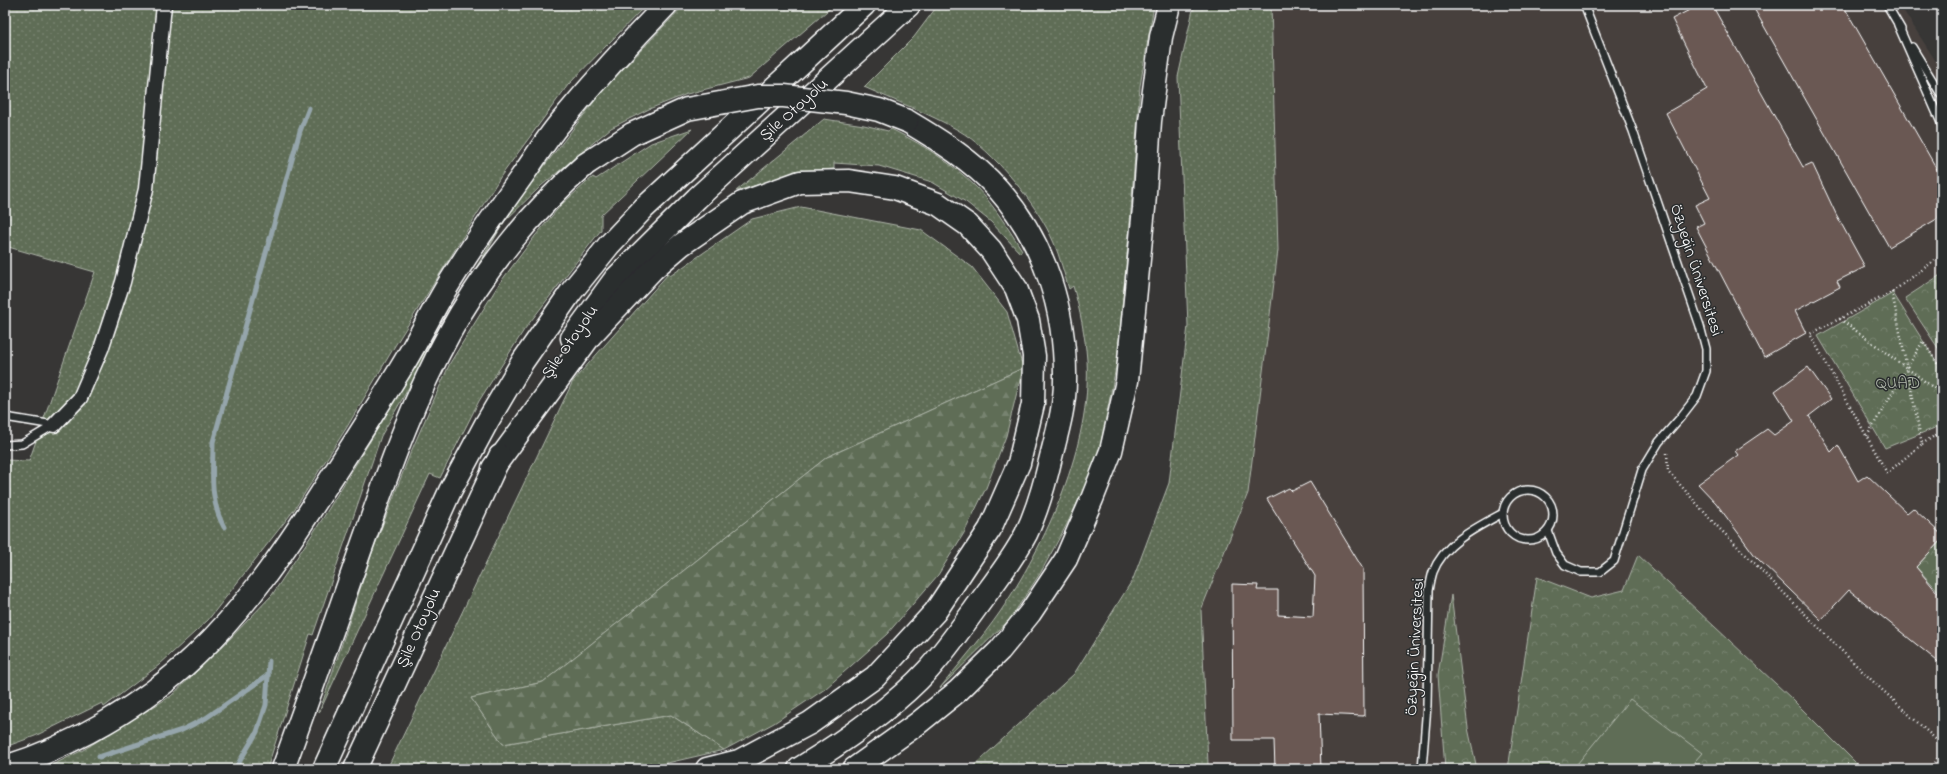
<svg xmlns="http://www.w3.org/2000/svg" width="1947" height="774" font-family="'Indie Flower',sans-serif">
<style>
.built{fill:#46403e}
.grass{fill:url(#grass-dots);stroke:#afb6aa}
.forest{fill:url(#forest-firs);stroke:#afb6aa}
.park{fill:url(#park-crowns);stroke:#afb6aa}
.pitch{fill:#5f6d56;stroke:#afb6aa}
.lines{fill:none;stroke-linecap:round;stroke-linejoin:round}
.stream{stroke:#95a5ab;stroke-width:5}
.building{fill:#6a5853;stroke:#fff}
.lane-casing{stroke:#fff;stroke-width:10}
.street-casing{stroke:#fff;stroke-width:17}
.highway-casing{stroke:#fff;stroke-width:25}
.path{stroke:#fff;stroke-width:2.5;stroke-dasharray:1 3;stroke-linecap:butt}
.lane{stroke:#2a2d2e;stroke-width:7}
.street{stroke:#2a2d2e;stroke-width:14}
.highway{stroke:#2a2d2e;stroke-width:22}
.highway-bridge-casing{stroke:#fff;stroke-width:25;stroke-linecap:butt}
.highway-bridge{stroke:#2a2d2e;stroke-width:22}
.labels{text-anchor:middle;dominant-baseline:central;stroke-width:3;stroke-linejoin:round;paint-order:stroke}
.street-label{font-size:17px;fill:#fff;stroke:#2a2d2e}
.park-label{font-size:17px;fill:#afb6aa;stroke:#2a2d2e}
</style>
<defs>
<pattern id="grass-dots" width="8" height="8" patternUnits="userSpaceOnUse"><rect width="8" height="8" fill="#5f6d56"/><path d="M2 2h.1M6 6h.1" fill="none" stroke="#77836f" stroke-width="1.8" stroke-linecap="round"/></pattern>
<pattern id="forest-firs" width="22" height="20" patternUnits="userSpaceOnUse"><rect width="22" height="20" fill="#5f6d56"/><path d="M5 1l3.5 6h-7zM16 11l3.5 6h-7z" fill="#77836f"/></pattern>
<pattern id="park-crowns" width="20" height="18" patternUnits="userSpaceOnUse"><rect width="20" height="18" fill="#5f6d56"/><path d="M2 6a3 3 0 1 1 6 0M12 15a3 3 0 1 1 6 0" fill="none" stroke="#77836f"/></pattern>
</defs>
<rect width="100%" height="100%" fill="#373635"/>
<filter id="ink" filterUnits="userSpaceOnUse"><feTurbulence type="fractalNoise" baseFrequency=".025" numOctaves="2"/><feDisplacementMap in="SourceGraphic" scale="8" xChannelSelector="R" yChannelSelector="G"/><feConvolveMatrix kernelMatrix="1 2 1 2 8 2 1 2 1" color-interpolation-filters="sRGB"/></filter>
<g filter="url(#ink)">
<path class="built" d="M 1271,5 L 1900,5 L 1942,71 L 1942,769 L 1211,769 L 1208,764 L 1201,610 L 1248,493 L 1278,250 Z"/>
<g class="grass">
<path d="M 5,5 L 646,5 L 568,85 L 501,176 L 396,344 L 347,427 L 294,510 L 208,620 L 159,665 L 104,707 L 102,703 L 35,736 L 5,747 L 5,460 L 29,461 L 95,272 L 5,246 Z"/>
<path d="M 684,5 L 834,5 L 749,78 L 687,94 L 649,109 L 611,128 L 541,186 L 504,222 L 381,436 L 313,635 L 310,634 L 267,769 L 44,769 L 83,750 L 171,696 L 224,645 L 272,595 L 323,518 L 504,222 L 535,178 L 604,89 Z"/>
<path d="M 938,5 L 1154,5 L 1140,86 L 1130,223 L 1117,362 L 1097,463 L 1067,524 L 1041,572 L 1010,619 L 940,688 C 960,663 982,638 1000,612 C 1046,544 1092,444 1087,360 C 1085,335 1080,310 1073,286 L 1069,289 C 1064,274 1060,257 1054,243 C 1038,205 993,150 958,130 C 928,113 895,101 864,87 L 914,37 Z"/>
<path d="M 1194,5 L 1271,5 L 1278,250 L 1248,493 L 1201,610 L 1208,764 L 1211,769 L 970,769 L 1074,674 L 1133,579 L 1169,483 L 1188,326 L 1178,77 Z"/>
<path d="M 824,119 L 864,125 L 888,131 L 891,129 C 926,146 962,169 987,199 C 1000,215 1011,233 1022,250 L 1020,253 L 991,222 L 966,202 L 932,182 L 879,166 L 834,163 L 834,169 L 803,172 L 736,191 Z"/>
<path d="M 692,129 L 601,215 L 601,230 L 524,330 L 479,401 L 440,478 L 430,474 L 319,713 L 373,550 L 410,454 L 450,363 L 499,284 L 535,236 L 562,204 L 593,177 L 596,179 L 651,143 Z"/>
<path d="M 801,207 L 921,230 L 972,267 L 1007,312 L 1023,368 L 827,457 L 543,682 L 471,698 L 503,744 L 671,715 L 724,750 L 641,769 L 387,769 L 573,381 L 669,273 L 670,276 L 752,219 Z"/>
</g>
<path class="forest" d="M 1023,368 L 1006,436 L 986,488 L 964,533 L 938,575 L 887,634 L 825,689 L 774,723 L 724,750 L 671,715 L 503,744 L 471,698 L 543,682 L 827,457 Z"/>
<g class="park">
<path d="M 1942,274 L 1942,354 L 1905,298 Z"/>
<path d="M 1893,293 L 1942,371 L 1942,425 L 1885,448 L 1818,336 Z"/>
<path d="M 1942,539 L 1942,595 L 1916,567 Z"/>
<path d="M 1638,555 L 1791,698 L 1862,769 L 1508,769 L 1537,577 L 1591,598 L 1624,590 Z"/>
<path d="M 1451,595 L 1468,728 L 1477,769 L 1445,769 L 1438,675 Z"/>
</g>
<path class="pitch" d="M 1630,699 L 1702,753 L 1688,769 L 1573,769 Z"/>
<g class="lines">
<g class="stream">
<path d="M 224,527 C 209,500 213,471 213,442 L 300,131 L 309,108"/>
<path d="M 99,757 L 182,730 L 206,718 L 268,675"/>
<path d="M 235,769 L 257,732 L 266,705 L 269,661"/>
</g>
</g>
<g class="building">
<path d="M 1699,5 L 1712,5 L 1803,167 L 1812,163 L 1836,214 L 1865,267 L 1837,281 L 1840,287 L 1795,311 L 1806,333 L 1764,357 L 1696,227 L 1704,223 L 1695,205 L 1710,198 L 1666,113 L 1707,89 L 1672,19 Z"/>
<path d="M 1752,5 L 1843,5 L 1942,178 L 1942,216 L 1889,247 Z"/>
<path d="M 1808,367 L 1831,399 L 1809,416 L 1831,452 L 1838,445 L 1858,481 L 1867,475 L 1907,513 L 1913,508 L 1942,535 L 1942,539 L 1916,567 L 1942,598 L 1942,665 L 1849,590 L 1821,620 L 1756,557 L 1716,503 L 1698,484 L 1738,455 L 1735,451 L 1767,429 L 1774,435 L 1794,421 L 1775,391 Z"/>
<path d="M 1310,482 L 1363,569 L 1364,716 L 1319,714 L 1321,769 L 1275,769 L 1274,740 L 1233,740 L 1232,584 L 1258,585 L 1257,590 L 1278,590 L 1278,615 L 1313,617 L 1315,576 L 1267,499 L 1289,488 L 1292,491 Z"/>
</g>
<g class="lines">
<g class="lane-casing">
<g id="lane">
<path d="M 1887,5 L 1901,29"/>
<path d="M 1898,25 L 1942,125"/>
<path d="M 1912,47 L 1942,96"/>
<path d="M 5,417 L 54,425"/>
<path d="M 5,445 L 22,444 L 54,425"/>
<circle cx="1528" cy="515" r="25"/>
<path d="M 1548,531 L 1556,553 L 1565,565 L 1581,572 L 1600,572 L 1614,561 L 1642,470 L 1659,442 L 1680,418 L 1697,396 L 1706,371 L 1706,349 L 1700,326 L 1633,131 L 1584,5"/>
<path d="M 1422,769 L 1427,705 L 1429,591 C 1430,585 1431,578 1433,572 C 1444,543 1477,527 1503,513"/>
</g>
</g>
<g class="street-casing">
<path id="street" d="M 54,425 L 80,398 L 101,349 L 123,282 L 146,189 L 164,5"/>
</g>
<g class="highway-casing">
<g id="highway">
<path d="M 572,338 L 615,279 L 697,198 L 909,5"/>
<path d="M 493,468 L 590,336 L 653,269 L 681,245 L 742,203 L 800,182 L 849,181 L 895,188 L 938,204 L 968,225 L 991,250 L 1016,288 L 1028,320 L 1034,356 L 1033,404 L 1019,463 L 990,529 L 935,612 L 875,677 L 810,723 L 739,761 L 707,769"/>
<path d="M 5,767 C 73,746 144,705 195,656 C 244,610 283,553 319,497 C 349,451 379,405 407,358 C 420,336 432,312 445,290 C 468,252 494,215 520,179 C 533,161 545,141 559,124 C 593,83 629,43 666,5"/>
<path d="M 283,769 C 309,696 335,624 360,551 C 386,478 411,403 449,334 C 483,271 532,211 586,164"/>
<path d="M 324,769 L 450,491 L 487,422 L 523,361 L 571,292 L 609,245 L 644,208 L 864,5"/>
<path d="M 355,769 L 500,456"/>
<path d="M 799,769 C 843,742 893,708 928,670 C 946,650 962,627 978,605 C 994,583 1013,559 1026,534 C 1037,511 1045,483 1051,457 C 1057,433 1065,406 1065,381 C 1066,311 1045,242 998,189 C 973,161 939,140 907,121"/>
<path d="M 854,769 L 917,724 L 958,691 L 1000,650 L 1030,613 L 1066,559 L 1092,499 L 1111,451 L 1127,381 L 1144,208 L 1150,121 L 1161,37 L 1169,5"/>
</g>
</g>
<g class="path">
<path d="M 1892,292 L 1922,444 L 1887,473 L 1810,334 L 1892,292 L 1942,255"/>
<path d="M 1840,319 L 1942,394"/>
<path d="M 1867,436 L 1923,341 L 1942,371"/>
<path d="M 1922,444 L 1942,431"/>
<path d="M 1667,453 L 1668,471 L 1713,522 L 1864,673 L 1942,745"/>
<path d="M 1929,769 L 1942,753"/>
</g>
<use href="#lane" class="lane"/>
<use href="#street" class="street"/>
<use href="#highway" class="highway"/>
<g class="highway-bridge-casing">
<path id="highway-bridge" d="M 586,164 L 632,134 L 687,109 L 758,96 L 784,96 L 846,103 L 879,110 L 907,121"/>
</g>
<use href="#highway-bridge" class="highway-bridge"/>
</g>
</g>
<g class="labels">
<g class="street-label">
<text transform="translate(794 110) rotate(-42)">Şile Otoyolu</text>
<text transform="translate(1696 270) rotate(72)">Özyeğin Üniversitesi</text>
<text transform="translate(570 342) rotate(-55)">Şile Otoyolu</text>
<text transform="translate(419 628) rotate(-66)">Şile Otoyolu</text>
<text transform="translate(1415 647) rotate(-87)">Özyeğin Üniversitesi</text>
</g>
<g class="park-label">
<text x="1898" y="383">QUAD</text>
</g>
</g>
<rect width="1947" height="774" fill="none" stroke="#2a2d2e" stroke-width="20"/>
<rect x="10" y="10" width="1927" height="754" fill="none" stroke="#fff" stroke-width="1.5" filter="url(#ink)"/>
</svg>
